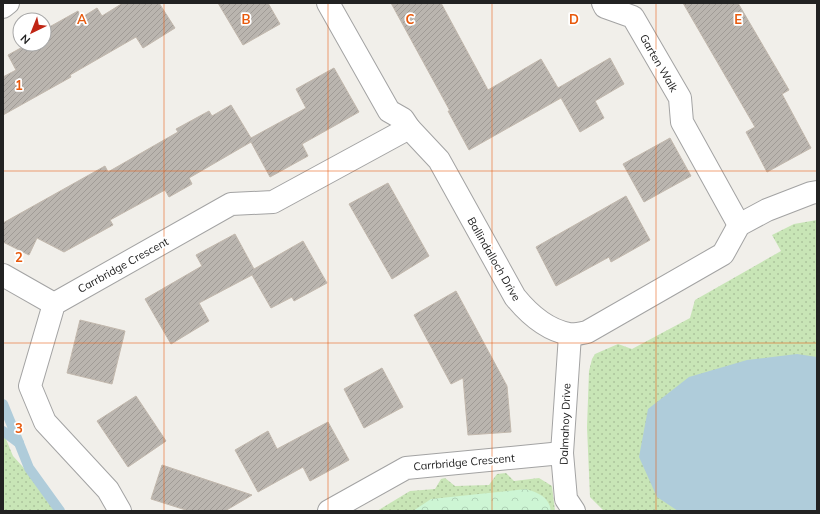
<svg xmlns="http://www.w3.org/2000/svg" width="820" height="514" font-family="Mulish,sans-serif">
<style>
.grass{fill:url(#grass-dots)}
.park{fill:url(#park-crowns)}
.water{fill:#afccda}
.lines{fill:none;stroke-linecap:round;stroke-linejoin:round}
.stream{stroke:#afccda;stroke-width:10}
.building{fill:url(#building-hatch);stroke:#c2b8ad}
.minor-casing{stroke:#a3a3a3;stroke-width:24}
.minor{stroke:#fff;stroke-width:22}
.grid{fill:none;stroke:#e8590c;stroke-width:1;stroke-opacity:0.55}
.labels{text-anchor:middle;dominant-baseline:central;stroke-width:3.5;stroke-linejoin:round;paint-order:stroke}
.street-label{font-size:11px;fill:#222;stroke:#fff}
.grid-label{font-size:13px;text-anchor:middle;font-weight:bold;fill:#e8590c;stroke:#fff;stroke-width:3.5;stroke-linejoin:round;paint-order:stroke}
</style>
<defs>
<pattern id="grass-dots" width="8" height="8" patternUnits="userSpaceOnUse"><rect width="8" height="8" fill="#c8e5b6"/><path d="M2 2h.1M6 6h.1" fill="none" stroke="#acc49c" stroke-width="1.8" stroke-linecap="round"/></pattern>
<pattern id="park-crowns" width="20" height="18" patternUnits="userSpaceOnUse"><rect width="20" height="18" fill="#cdf5d4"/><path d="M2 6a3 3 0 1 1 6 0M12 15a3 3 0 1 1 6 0" fill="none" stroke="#b0d2b6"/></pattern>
<pattern id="building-hatch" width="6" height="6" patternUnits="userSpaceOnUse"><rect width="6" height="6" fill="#bab5af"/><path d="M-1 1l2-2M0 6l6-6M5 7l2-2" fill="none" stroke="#a09b96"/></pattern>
</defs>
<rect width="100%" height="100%" fill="#f1efea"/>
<g class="grass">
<path d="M 817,220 L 817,511 L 604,511 L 590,497 L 587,427 L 589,371 L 592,359 L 595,354 L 618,344 L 632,349 L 690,318 L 695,300 L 781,251 L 772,235 L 794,224 Z"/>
<path d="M 3,432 L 13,456 L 63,511 L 3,511 Z"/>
<path d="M 506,473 L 514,481 L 539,478 L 552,486 L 555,511 L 377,511 L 410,491 L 435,489 L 441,479 L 445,478 L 455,486 L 489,485 L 497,474 Z"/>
</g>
<path class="park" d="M 526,489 C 539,493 549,497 551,511 L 413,511 L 431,499 Z"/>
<path class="water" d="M 797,354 L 817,357 L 817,511 L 678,511 L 657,497 L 639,457 L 648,409 L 689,377 L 747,360 Z"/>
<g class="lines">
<g class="stream">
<path d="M 3,404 L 19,443"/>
<path d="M 3,431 L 19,443 L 29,468 L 60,511"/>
</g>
</g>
<g class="building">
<path d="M 123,3 L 159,3 L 175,28 L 143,48 L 136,37 L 70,75 L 71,77 L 3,115 L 3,77 L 16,70 L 8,55 L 28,44 L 44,44 L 44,30 L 78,11 L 81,18 L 97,8 L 102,16 Z"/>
<path d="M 218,3 L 268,3 L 280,24 L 243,45 Z"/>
<path d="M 391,3 L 441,3 L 488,90 L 541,59 L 558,88 L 610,58 L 624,84 L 595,101 L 604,118 L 580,132 L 561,98 L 469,150 L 448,111 L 450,111 Z"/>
<path d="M 683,3 L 738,3 L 789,90 L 782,94 L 811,148 L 767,172 L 746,132 L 755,127 Z"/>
<path d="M 334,68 L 359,112 L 302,144 L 308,156 L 270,177 L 251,142 L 189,178 L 192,184 L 169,197 L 165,190 L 110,220 L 113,225 L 64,252 L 37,238 L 29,255 L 3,242 L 3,223 L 105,166 L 108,172 L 178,132 L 176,129 L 209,111 L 212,116 L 231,105 L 251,138 L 306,108 L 296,89 Z"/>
<path d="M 670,138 L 691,176 L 644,202 L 623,164 Z"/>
<path d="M 388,183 L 429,256 L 392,279 L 349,204 Z"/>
<path d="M 626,196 L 650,240 L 611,262 L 609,257 L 556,286 L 536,247 Z"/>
<path d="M 235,234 L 254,269 L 303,241 L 327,283 L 294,301 L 292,297 L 271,308 L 252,275 L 199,303 L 209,321 L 171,344 L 145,299 L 202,266 L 196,255 Z"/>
<path d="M 456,291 L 507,386 L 511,432 L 468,435 L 463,378 L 451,384 L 414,315 Z"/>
<path d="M 80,320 L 125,331 L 112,384 L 67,373 Z"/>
<path d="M 382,368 L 403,407 L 364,428 L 344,389 Z"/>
<path d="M 136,396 L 166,441 L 128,467 L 97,421 Z"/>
<path d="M 328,422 L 349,460 L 310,481 L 303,467 L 258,492 L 235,450 L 268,431 L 277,449 Z"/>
<path d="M 162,465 L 252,495 L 225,511 L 189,511 L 151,499 Z"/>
</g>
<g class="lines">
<g class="minor-casing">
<g id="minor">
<path d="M 328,3 L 389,111 L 403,119 L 409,128 L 439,160 L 515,297 C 528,313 547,330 569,334 C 574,335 582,333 587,332 L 723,254 L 739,225 L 767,210 L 811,193 L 817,192"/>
<path d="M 603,3 L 605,7 L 633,17 L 680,98 L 682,122 L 739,225"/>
<path d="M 3,7 L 8,3"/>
<path d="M 3,275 L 54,304"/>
<path d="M 570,335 L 562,453 L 566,499 L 574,511"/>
<path d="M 120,511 L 108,490 L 45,422 L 30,386 L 54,304 L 231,204 L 273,202 L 409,128"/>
<path d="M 329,511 L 406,468 L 562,453"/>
</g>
</g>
<use href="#minor" class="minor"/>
</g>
<path class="grid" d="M 164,3 L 164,511M 328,3 L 328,511M 492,3 L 492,511M 656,3 L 656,511M 3,171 L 817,171M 3,343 L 817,343"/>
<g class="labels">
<g class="street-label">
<text transform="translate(659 63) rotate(60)">Garten Walk</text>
<text transform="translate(494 259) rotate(60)">Ballindalloch Drive</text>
<text transform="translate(123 265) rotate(-29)">Carrbridge Crescent</text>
<text transform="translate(565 424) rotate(-88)">Dalmahoy Drive</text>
<text transform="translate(464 462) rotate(-5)">Carrbridge Crescent</text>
</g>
</g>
<g class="grid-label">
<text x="82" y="24">A</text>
<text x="246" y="24">B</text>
<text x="410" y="24">C</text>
<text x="574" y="24">D</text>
<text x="738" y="24">E</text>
<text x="19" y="90">1</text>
<text x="19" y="262">2</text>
<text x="19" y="433">3</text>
</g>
<rect width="820" height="514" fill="none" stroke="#222222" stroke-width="8"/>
<g transform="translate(32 32) rotate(223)"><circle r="19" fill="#ffffff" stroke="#a7a7a7"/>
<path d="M0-3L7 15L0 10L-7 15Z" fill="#c02514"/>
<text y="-6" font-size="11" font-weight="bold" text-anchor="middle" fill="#222222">N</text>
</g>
</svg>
